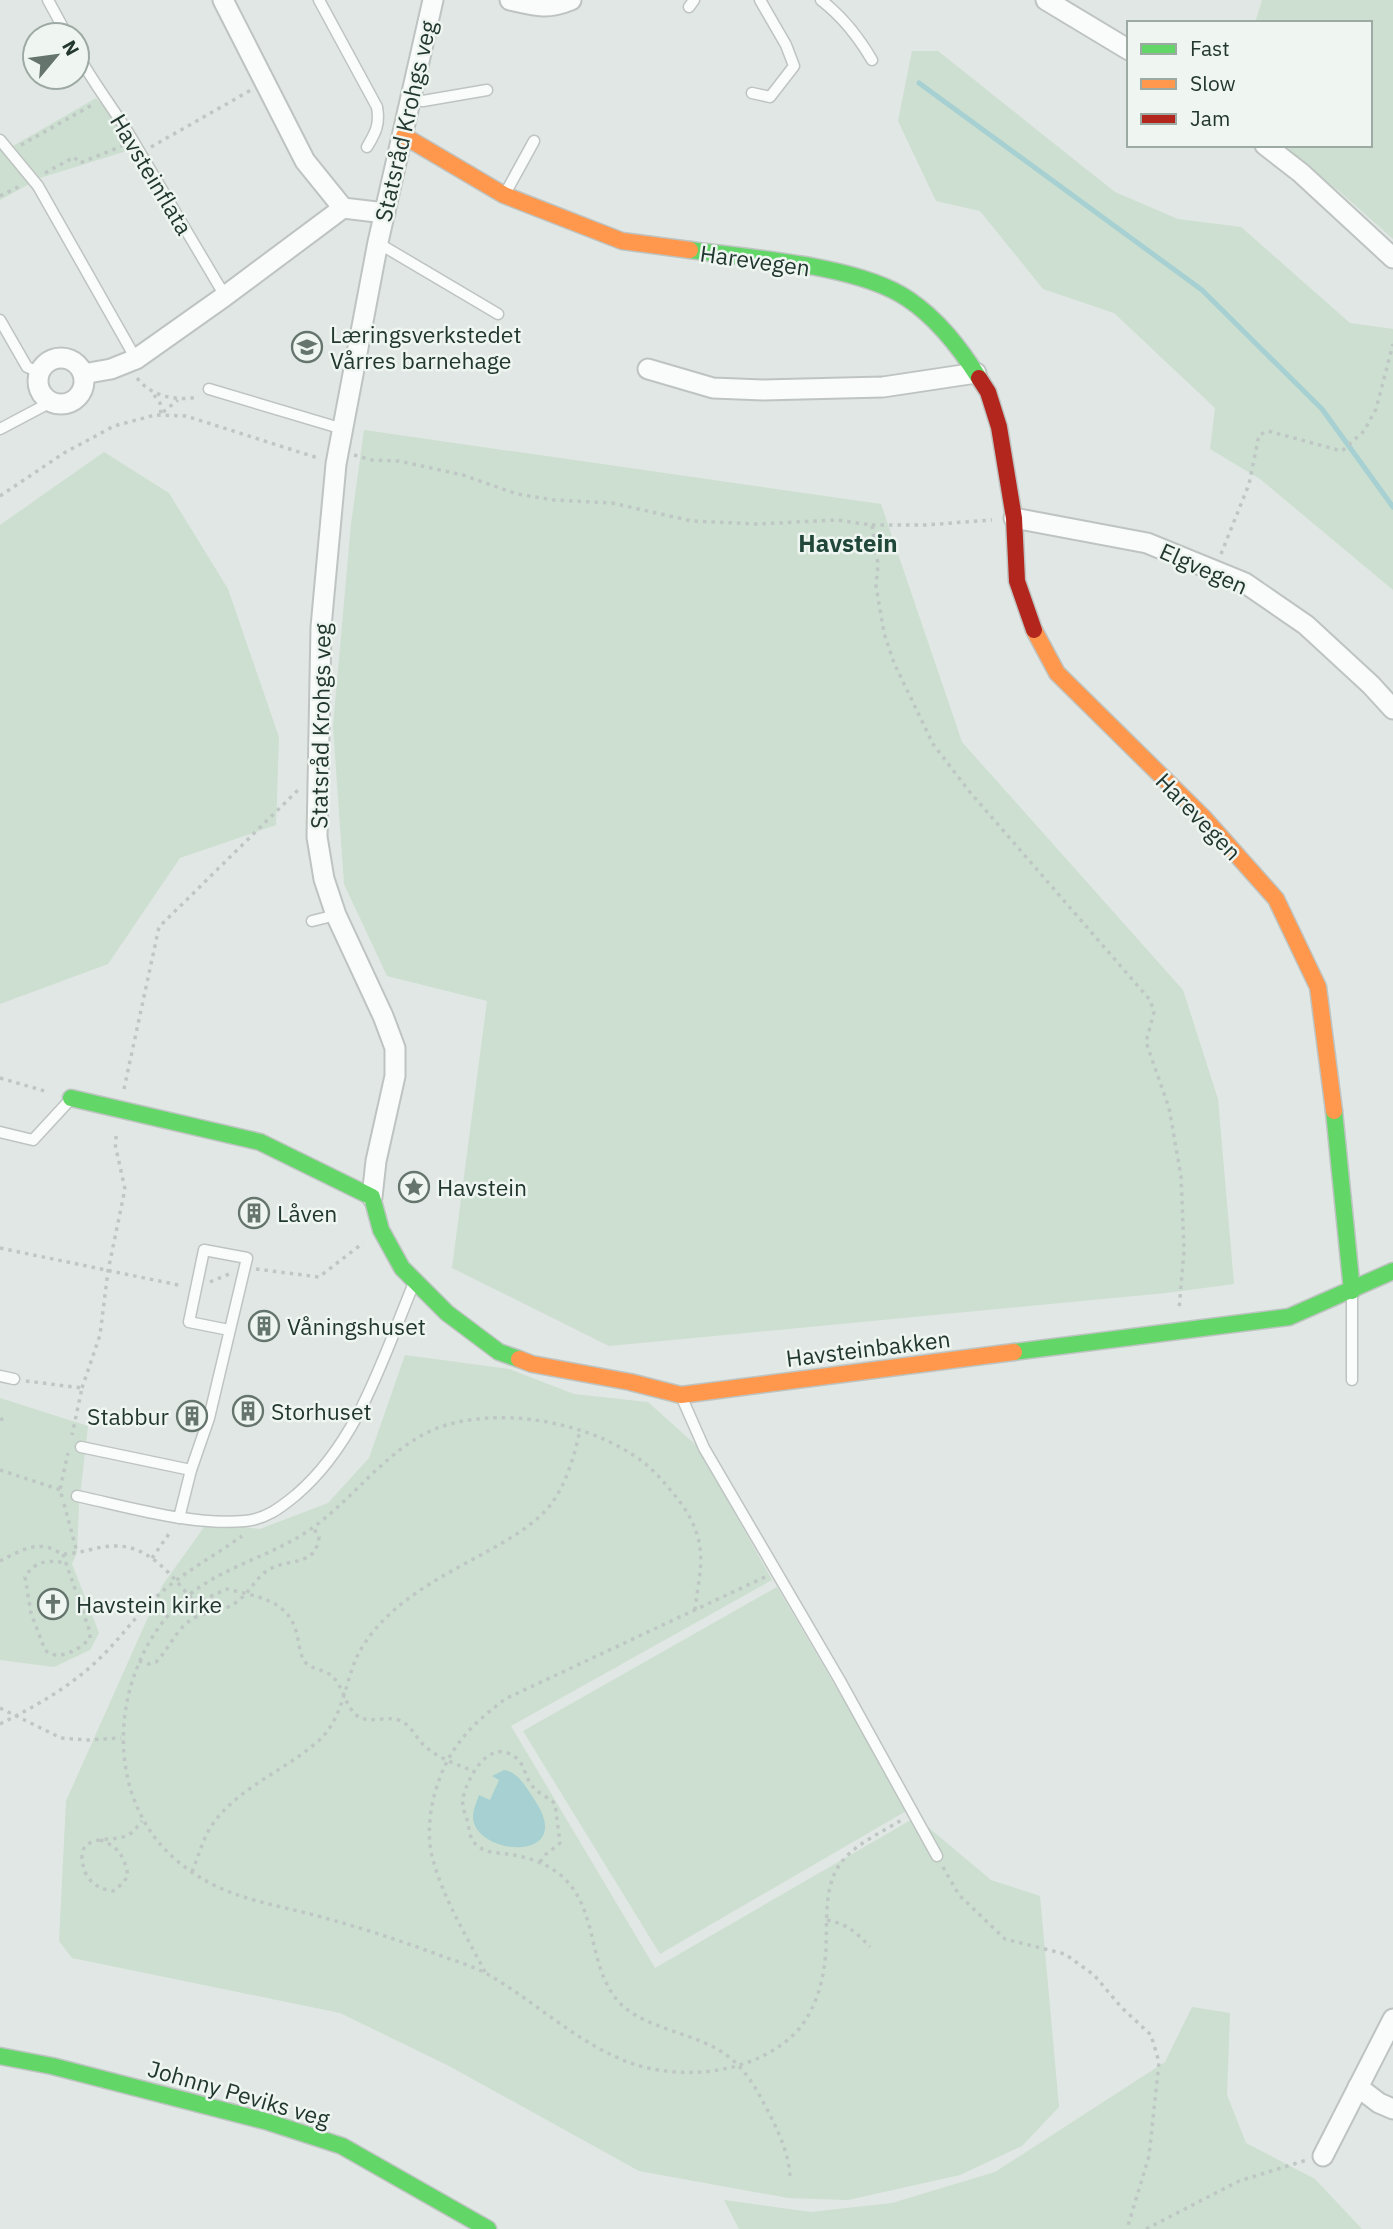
<svg xmlns="http://www.w3.org/2000/svg" width="1393" height="2229" font-family="'IBM Plex Sans',sans-serif">
<style>
.green{fill:#ccdfd0}
.water{fill:#a6d0d1}
.lines{fill:none;stroke-linecap:round;stroke-linejoin:round}
.stream{stroke:#a6d0d1;stroke-width:5}
.lane-casing{stroke:#bec4c1;stroke-width:13}
.street-casing{stroke:#bec4c1;stroke-width:23}
.fast-casing{stroke:#bec4c1;stroke-width:19}
.slow-casing{stroke:#bec4c1;stroke-width:19}
.jam-casing{stroke:#bec4c1;stroke-width:19}
.path{stroke:#bfc7c4;stroke-width:3.5;stroke-dasharray:3.5 5;stroke-linecap:butt}
.lane{stroke:#fafbfb;stroke-width:10}
.street{stroke:#fafbfb;stroke-width:19}
.fast{stroke:#63d668;stroke-width:16}
.slow{stroke:#ff974d;stroke-width:16}
.jam{stroke:#b3261e;stroke-width:16}
.labels{text-anchor:middle;dominant-baseline:central;stroke-width:5;stroke-linejoin:round;paint-order:stroke}
.street-label{font-size:23px;fill:#22372f;stroke:#eff6f2}
.poi-label{font-size:23px;fill:#22372f;stroke:#eff6f2;text-anchor:start}
.neighbourhood-label{font-size:24px;font-weight:bold;fill:#20473a;stroke:#eff6f2}
</style>
<rect width="100%" height="100%" fill="#e1e7e4"/>
<g class="green">
<path d="M 1262,0 L 1393,0 L 1393,239 L 1339,191 L 1279,145 L 1370,145 L 1370,23 L 1255,23 Z"/>
<path d="M 912,51 L 938,51 L 1115,192 L 1178,219 L 1241,227 L 1350,323 L 1393,329 L 1393,590 L 1260,479 L 1210,449 L 1215,408 L 1114,313 L 1043,289 L 980,211 L 936,201 L 898,121 Z"/>
<path d="M 96,98 L 113,117 L 133,149 L 40,178 L 13,146 Z"/>
<path d="M 0,150 L 31,183 L 0,200 Z"/>
<path d="M 364,430 L 881,504 L 962,742 L 1183,990 L 1218,1099 L 1234,1284 L 1166,1293 L 609,1346 L 452,1268 L 487,1001 L 387,976 L 344,884 L 333,726 L 351,524 Z"/>
<path d="M 104,452 L 169,493 L 228,589 L 279,737 L 276,825 L 180,858 L 108,964 L 0,1004 L 0,525 Z"/>
<path d="M 405,1355 L 509,1369 L 574,1394 L 648,1402 L 697,1446 L 772,1580 L 511,1726 L 655,1968 L 916,1817 L 991,1880 L 1040,1896 L 1059,2107 L 1022,2146 L 960,2175 L 848,2200 L 788,2198 L 639,2171 L 449,2066 L 340,2013 L 72,1958 L 59,1941 L 66,1801 L 162,1586 L 207,1523 L 260,1529 L 328,1503 L 369,1458 Z"/>
<path d="M 0,1398 L 88,1426 L 79,1505 L 77,1552 L 72,1564 L 99,1633 L 90,1650 L 54,1667 L 0,1660 Z"/>
<path d="M 777,1587 L 908,1810 L 660,1954 L 523,1731 Z"/>
<path d="M 1192,2007 L 1230,2013 L 1227,2095 L 1246,2143 L 1315,2179 L 1362,2229 L 739,2229 L 724,2200 L 811,2212 L 892,2203 L 995,2172 L 1165,2062 Z"/>
</g>
<path class="water" d="M 504,1770 C 519,1773 526,1787 534,1799 C 579,1865 472,1856 473,1816 C 473,1810 477,1801 479,1795 L 490,1800 L 499,1780 L 492,1776 Z"/>
<g class="lines">
<path class="stream" d="M 919,83 L 1202,290 L 1322,409 L 1393,507"/>
<g class="lane-casing">
<g id="lane">
<path d="M 48,0 L 67,35"/>
<path d="M 319,0 L 377,107 C 380,124 376,132 367,147"/>
<path d="M 821,0 C 843,17 858,36 872,60"/>
<path d="M 689,7 L 694,0"/>
<path d="M 77,53 C 93,83 114,109 132,139 C 163,191 194,244 225,296"/>
<path d="M 752,93 L 770,97 L 794,66 L 786,45 L 760,0"/>
<path d="M 412,99 L 423,101 L 487,90"/>
<path d="M 0,140 L 38,186 L 136,359"/>
<path d="M 506,192 L 534,141"/>
<path d="M 378,243 L 498,314"/>
<path d="M 0,320 L 27,367 L 39,372"/>
<path d="M 209,389 L 343,429"/>
<path d="M 0,429 L 51,402"/>
<path d="M 312,921 L 336,915"/>
<path d="M 0,1132 L 33,1140 L 69,1101"/>
<path d="M 0,1376 L 14,1379"/>
<path d="M 1352,1380 L 1352,1294"/>
<path d="M 682,1398 L 704,1448 L 839,1679 L 937,1856"/>
<path d="M 81,1447 L 191,1470"/>
<path d="M 77,1496 C 129,1507 192,1526 245,1521 C 266,1519 280,1508 296,1495 C 359,1441 383,1357 414,1283"/>
<path d="M 179,1518 L 191,1470 L 209,1418 L 247,1258 L 204,1250 L 189,1322 L 229,1330"/>
</g>
</g>
<g class="street-casing">
<g id="street">
<path d="M 223,0 L 305,161 L 343,208 L 385,213"/>
<path d="M 510,0 C 535,6 547,10 571,0"/>
<path d="M 1046,0 L 1129,50"/>
<path d="M 1265,145 L 1301,173 L 1393,258"/>
<circle cx="61" cy="381" r="23"/>
<path d="M 648,369 L 713,388 L 763,390 L 883,387 L 976,373"/>
<path d="M 83,374 L 111,369 L 136,359 L 225,296 L 343,208"/>
<path d="M 1014,518 L 1147,543 L 1245,583 L 1306,625 L 1371,685 L 1393,709"/>
<path d="M 372,1197 L 376,1161 L 395,1076 L 395,1048 L 383,1016 L 336,915 L 324,879 L 317,837 L 321,627 L 336,464 L 378,242 L 433,0"/>
<path d="M 1358,2087 L 1379,2103 L 1393,2109"/>
<path d="M 1323,2156 L 1393,2019"/>
</g>
</g>
<g class="fast-casing">
<g id="fast">
<path d="M 690,250 C 750,258 859,265 908,299 C 938,319 960,348 979,378"/>
<path d="M 71,1098 L 260,1142 L 372,1197 L 381,1230 L 402,1268 L 447,1313 L 499,1352 L 519,1359"/>
<path d="M 1334,1111 L 1352,1291"/>
<path d="M 1014,1352 L 1289,1317 L 1393,1271"/>
<path d="M 0,2056 L 52,2066 L 265,2121 L 342,2146 L 488,2229"/>
</g>
</g>
<g class="slow-casing">
<g id="slow">
<path d="M 404,136 L 504,195 L 622,241 L 690,250"/>
<path d="M 1034,630 L 1057,673 L 1204,818 L 1276,899 L 1318,987 L 1334,1111"/>
<path d="M 519,1359 L 532,1364 L 630,1382 L 681,1395 L 1014,1352"/>
</g>
</g>
<g class="jam-casing">
<path id="jam" d="M 979,378 L 988,392 L 999,427 L 1014,518 L 1017,581 L 1034,630"/>
</g>
<g class="path">
<path d="M 21,145 L 94,104"/>
<path d="M 151,147 L 251,90"/>
<path d="M 45,173 L 74,157 L 80,163 L 122,146"/>
<path d="M 0,196 L 20,186"/>
<path d="M 137,378 C 152,397 176,401 199,397"/>
<path d="M 154,395 L 160,403 L 161,415"/>
<path d="M 163,412 L 178,400"/>
<path d="M 354,455 L 372,460 L 399,461 L 463,475 L 517,494 L 554,500 L 612,503 L 692,521 L 757,524 L 837,520 L 872,525 L 878,564 L 876,586 L 884,633 L 894,663 L 933,744 L 969,791 L 1150,1000 L 1154,1012 L 1146,1042 L 1169,1108 L 1181,1176 L 1184,1251 L 1179,1310"/>
<path d="M 0,496 L 64,453 L 114,426 L 155,415 L 186,416 L 318,458"/>
<path d="M 872,525 L 925,525 L 992,520"/>
<path d="M 1221,554 L 1249,484 L 1259,435 L 1268,431 L 1342,451 L 1364,431 L 1376,409 L 1393,344"/>
<path d="M 0,1078 L 48,1092"/>
<path d="M 124,1089 L 159,927 L 300,788"/>
<path d="M 0,1248 L 183,1286"/>
<path d="M 256,1269 L 319,1277 L 363,1243"/>
<path d="M 210,1282 L 229,1274"/>
<path d="M 26,1381 L 82,1388 L 72,1435"/>
<path d="M 82,1388 L 100,1335 L 108,1271 L 125,1189 L 115,1144 L 117,1131"/>
<path d="M 0,1420 L 4,1418"/>
<path d="M 0,1470 L 61,1490"/>
<path d="M 62,1497 L 60,1489 L 68,1453"/>
<path d="M 64,1504 L 77,1552"/>
<path d="M 63,1554 L 66,1563 L 90,1632 L 90,1638 C 80,1650 57,1662 45,1650 L 31,1613 L 25,1577 C 35,1560 49,1560 66,1563"/>
<path d="M 152,1558 L 171,1531"/>
<path d="M 0,1561 C 14,1554 30,1544 46,1547 C 53,1548 59,1554 66,1554 C 83,1553 98,1546 114,1546 C 152,1545 173,1579 196,1603 L 227,1589 C 254,1596 287,1599 296,1631 C 299,1640 299,1654 305,1662 C 312,1670 325,1669 333,1677 C 343,1687 345,1704 355,1714 C 368,1726 386,1714 401,1721 C 412,1726 417,1740 427,1748 C 440,1759 459,1765 475,1772"/>
<path d="M 695,1610 C 697,1588 704,1564 699,1542 C 695,1523 685,1507 672,1492 C 660,1477 647,1463 630,1453 C 578,1420 493,1406 435,1429 C 382,1451 349,1507 300,1536 C 264,1558 222,1568 189,1595 C 112,1658 97,1791 175,1859 C 222,1900 269,1902 325,1918 C 365,1929 405,1942 444,1957 C 459,1962 475,1967 489,1975 C 536,2002 584,2049 637,2065 C 689,2081 760,2072 799,2029 C 813,2012 821,1989 824,1968 C 830,1935 820,1892 840,1864 C 854,1844 883,1832 903,1819"/>
<path d="M 139,1661 L 149,1664 L 156,1662 C 170,1648 176,1628 194,1618 C 209,1610 224,1613 239,1600 C 252,1590 257,1574 274,1567 C 292,1559 316,1565 319,1537 L 313,1527"/>
<path d="M 0,1708 L 61,1738 L 88,1740 L 121,1738"/>
<path d="M 0,1724 C 36,1706 70,1687 99,1659 C 119,1640 134,1618 154,1599 C 180,1574 213,1557 242,1536"/>
<path d="M 100,1840 C 118,1846 125,1857 128,1876 L 122,1884 L 113,1891 C 101,1889 92,1885 86,1874 C 83,1869 83,1864 82,1858 C 81,1834 111,1842 126,1836 C 133,1833 137,1827 142,1821"/>
<path d="M 540,1862 L 545,1855 L 560,1843 L 555,1804 C 548,1796 537,1794 531,1784 C 525,1776 524,1763 515,1757 C 489,1738 468,1776 463,1798 C 461,1809 468,1818 469,1829 C 470,1836 472,1842 479,1847 C 487,1853 499,1853 509,1854 C 526,1857 544,1862 558,1873 C 598,1904 587,1959 614,1996 C 638,2030 697,2031 729,2057 C 748,2072 758,2092 769,2113 C 779,2133 789,2154 790,2177"/>
<path d="M 943,1867 L 959,1895 L 1005,1939 L 1065,1954 L 1094,1975 L 1121,2007 L 1151,2035 L 1159,2062 L 1149,2156 L 1127,2229"/>
<path d="M 192,1872 C 198,1857 202,1842 210,1828 C 236,1788 283,1772 317,1742 C 341,1722 344,1689 355,1661 C 360,1649 369,1636 378,1626 C 407,1593 450,1572 488,1551 C 509,1539 531,1527 548,1508 C 566,1486 574,1457 580,1430"/>
<path d="M 827,1920 C 849,1925 855,1931 870,1947"/>
<path d="M 485,1972 C 466,1935 444,1900 433,1860 C 422,1823 437,1768 462,1739 C 474,1723 490,1711 505,1699 L 765,1577"/>
<path d="M 1146,2229 L 1239,2181 L 1307,2160"/>
</g>
<use href="#lane" class="lane"/>
<use href="#street" class="street"/>
<use href="#fast" class="fast"/>
<use href="#slow" class="slow"/>
<use href="#jam" class="jam"/>
</g>
<defs>
<g id="school-ring" transform="scale(1.575)"><circle r="9.5" fill="#eff6f2" stroke="#65756e" stroke-width="1.5"/><path d="M0-5L7-2L0 1L-7-2ZM-4 1L0 2.5L4 1V4Q0 6-4 4Z" fill="#65756e"/></g>
<g id="sight-ring" transform="scale(1.575)"><circle r="9.5" fill="#eff6f2" stroke="#65756e" stroke-width="1.5"/><path d="M0-6L1.8-2.2L6-1.7L2.9 1.2L3.7 5.4L0 3.3L-3.7 5.4L-2.9 1.2L-6-1.7L-1.8-2.2Z" fill="#65756e"/></g>
<g id="building-ring" transform="scale(1.575)"><circle r="9.5" fill="#eff6f2" stroke="#65756e" stroke-width="1.5"/><path d="M-4-6H4V6H1V3H-1V6H-4ZM-2.5-4.3h1.7v1.8h-1.7ZM.8-4.3h1.7v1.8H.8ZM-2.5-1h1.7V.8h-1.7ZM.8-1h1.7V.8H.8Z" fill="#65756e"/></g>
<g id="church-ring" transform="scale(1.575)"><circle r="9.5" fill="#eff6f2" stroke="#65756e" stroke-width="1.5"/><path d="M-1.2-6h2.4v3.5h3.3v2.4h-3.3V6h-2.4V-.1h-3.3v-2.4h3.3Z" fill="#65756e"/></g>
</defs>
<g fill-rule="evenodd">
<use href="#school-ring" x="307" y="347"/>
<use href="#sight-ring" x="414" y="1187"/>
<use href="#building-ring" x="254" y="1213"/>
<use href="#building-ring" x="264" y="1326"/>
<use href="#building-ring" x="248" y="1411"/>
<use href="#building-ring" x="192" y="1416"/>
<use href="#church-ring" x="53" y="1604"/>
</g>
<g class="labels">
<g class="street-label">
<text transform="translate(405 121) rotate(-77)">Statsråd Krohgs veg</text>
<text transform="translate(152 174) rotate(59)">Havsteinflata</text>
<text transform="translate(755 260) rotate(8)">Harevegen</text>
<text transform="translate(1204 568) rotate(24)">Elgvegen</text>
<text transform="translate(320 726) rotate(-89)">Statsråd Krohgs veg</text>
<text transform="translate(1199 816) rotate(46)">Harevegen</text>
<text transform="translate(868 1348) rotate(-7)">Havsteinbakken</text>
<text transform="translate(239 2093) rotate(16)">Johnny Peviks veg</text>
</g>
<g class="poi-label">
<text x="330" y="334">Læringsverkstedet<tspan x="330" dy="26">Vårres barnehage</tspan></text>
<text x="437" y="1187">Havstein</text>
<text x="277" y="1213">Låven</text>
<text x="287" y="1326">Våningshuset</text>
<text x="271" y="1411">Storhuset</text>
<text x="169" y="1416" text-anchor="end">Stabbur</text>
<text x="76" y="1604">Havstein kirke</text>
</g>
<g class="neighbourhood-label">
<text x="848" y="543">Havstein</text>
</g>
</g>
<rect x="1127" y="21" width="245" height="126" fill="#eff6f2" stroke="#9daaa4" stroke-width="2"/>
<rect x="1141" y="44" width="35" height="10" fill="#63d668" stroke="#9daaa4" stroke-width="2"/>
<text x="1190" y="56" font-size="21" fill="#22372f">Fast</text>
<rect x="1141" y="79" width="35" height="10" fill="#ff974d" stroke="#9daaa4" stroke-width="2"/>
<text x="1190" y="91" font-size="21" fill="#22372f">Slow</text>
<rect x="1141" y="114" width="35" height="10" fill="#b3261e" stroke="#9daaa4" stroke-width="2"/>
<text x="1190" y="126" font-size="21" fill="#22372f">Jam</text>
<g transform="translate(56 56) rotate(61)"><circle r="33" fill="#eff6f2" stroke="#9daaa4" stroke-width="2"/>
<path d="M0-5L12 26L0 18L-12 26Z" fill="#65756e"/>
<text y="-10" font-size="19" font-weight="bold" text-anchor="middle" fill="#22372f">N</text>
</g>
</svg>
